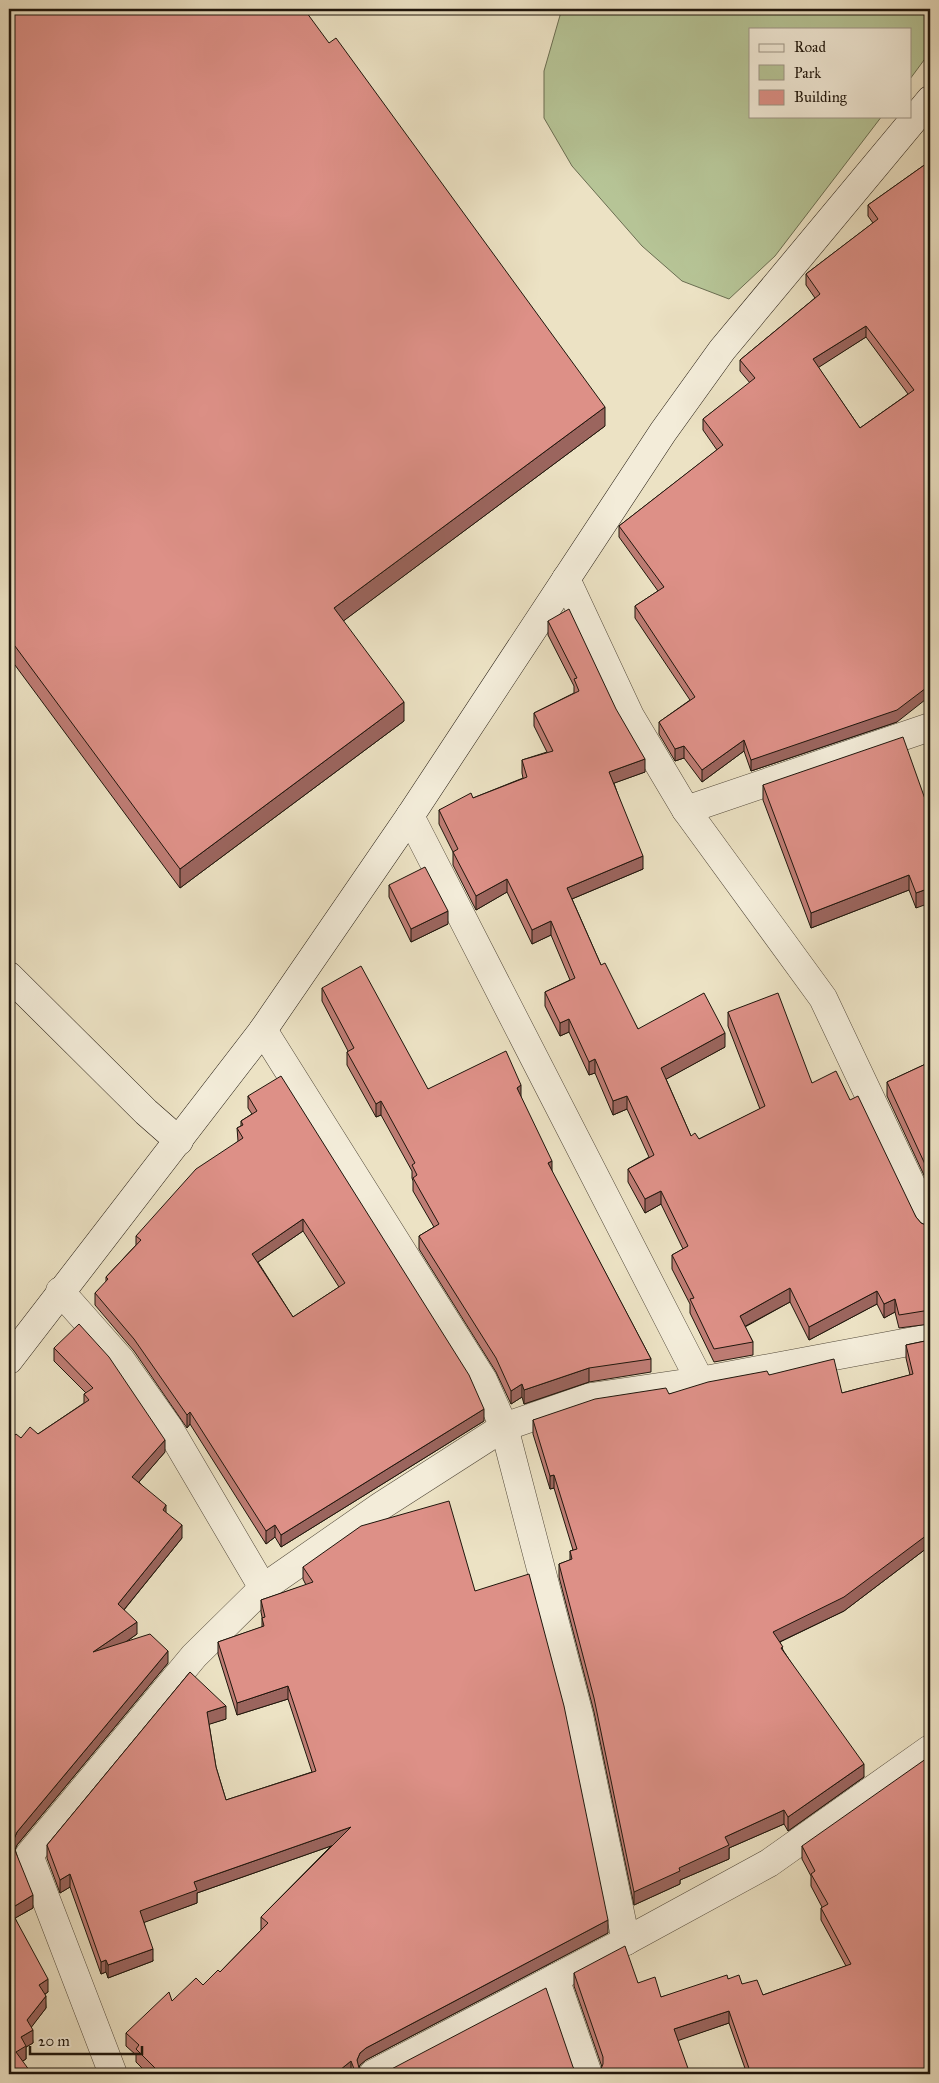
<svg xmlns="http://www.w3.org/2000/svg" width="939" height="2083" font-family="'IM FELL Great Primer',serif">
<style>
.green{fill:#b6c496;stroke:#6a6d51}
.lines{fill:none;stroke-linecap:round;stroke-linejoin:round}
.street-casing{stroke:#52493a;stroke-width:29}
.secondary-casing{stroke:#1f160c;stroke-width:29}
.street{stroke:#f3ecd9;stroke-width:28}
.secondary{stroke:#f3ecd9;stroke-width:28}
.wall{fill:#be7c74;stroke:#1f160c;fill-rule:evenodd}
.shaded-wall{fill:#9b655e;stroke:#1f160c}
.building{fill:#dd9087;stroke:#1f160c;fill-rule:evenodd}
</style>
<rect width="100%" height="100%" fill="#ece2c4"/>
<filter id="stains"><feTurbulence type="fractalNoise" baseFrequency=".004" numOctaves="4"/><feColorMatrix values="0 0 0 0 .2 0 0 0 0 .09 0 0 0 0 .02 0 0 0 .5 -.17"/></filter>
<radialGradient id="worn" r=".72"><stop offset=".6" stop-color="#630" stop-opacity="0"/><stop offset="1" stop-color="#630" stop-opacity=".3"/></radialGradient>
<path class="green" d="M 559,9 L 930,9 L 930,52 L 910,79 L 910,29 L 750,29 L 750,116 L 882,116 L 775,256 L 729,299 L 682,281 L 642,246 L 572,166 L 544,118 L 544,71 L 561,12 Z"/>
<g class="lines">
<g class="street-casing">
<g id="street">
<path d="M 566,579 L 630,716 L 686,810 L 823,998 L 930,1224"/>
<path d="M 686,810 L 930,727"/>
<path d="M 410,816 L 700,1381"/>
<path d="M 263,1030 L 483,1380 L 504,1427 L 579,1715 L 626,1941 L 769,1863 L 930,1749"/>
<path d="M 60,1291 L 121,1360 L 169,1428 L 263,1588"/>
<path d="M 555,1978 L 588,2074"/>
<path d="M 113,2074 L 29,1855 L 194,1656 L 263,1588 L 381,1506 L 504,1427 L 591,1397 L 700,1381 L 930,1338"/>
<path d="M 373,2074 L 626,1941"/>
</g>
</g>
<g class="secondary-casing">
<g id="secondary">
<path d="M 9,976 L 146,1112 L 179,1141"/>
<path d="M 9,1360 L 263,1030 L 410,816 L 663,432 L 722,350 L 930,100"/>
</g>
</g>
<use href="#street" class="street"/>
<use href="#secondary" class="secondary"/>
</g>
<g class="wall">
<path d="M 9,9 L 605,426 L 343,621 L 404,721 L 180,888 L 9,657 Z"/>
<path d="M 930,122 L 930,139 L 928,135 L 928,124 Z"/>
<path d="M 930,161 L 897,722 L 751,771 L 744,751 L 702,782 L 684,758 L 675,761 L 659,734 L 659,722 L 690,700 L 635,618 L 635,606 L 658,591 L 619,537 L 619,526 L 717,450 L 703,430 L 703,419 L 750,383 L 740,371 L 740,360 L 815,298 L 806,285 L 806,274 L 873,223 L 868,216 L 868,205 ZM 866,337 L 908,394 L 860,428 L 818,367 Z"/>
<path d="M 548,621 L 645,772 L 614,783 L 643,869 L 572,899 L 601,965 L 638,1029 L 725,1047 L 666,1079 L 691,1136 L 699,1139 L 760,1109 L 728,1026 L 728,1012 L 812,1083 L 850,1100 L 916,1217 L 921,1223 L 928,1226 L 930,1226 L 930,1324 L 899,1328 L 895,1312 L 884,1318 L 877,1304 L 809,1340 L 790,1302 L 745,1327 L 753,1342 L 753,1355 L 714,1362 L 690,1313 L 690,1304 L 672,1269 L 672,1255 L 683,1249 L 661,1204 L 645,1213 L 628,1182 L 628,1169 L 649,1157 L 627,1109 L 613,1115 L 595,1073 L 589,1075 L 569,1032 L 560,1036 L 545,1006 L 545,992 L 570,980 L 551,935 L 532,944 L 507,892 L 476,910 L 453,865 L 453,852 L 439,824 L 439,810 L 473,798 L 523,778 L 522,773 L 522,760 L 547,752 L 534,726 L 534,713 L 574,693 L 574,686 L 548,635 Z"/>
<path d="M 763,785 L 930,813 L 916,908 L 909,890 L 811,928 L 763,800 Z"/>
<path d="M 389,885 L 448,924 L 411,942 L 389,897 Z"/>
<path d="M 322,988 L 428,1089 L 521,1098 L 552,1172 L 651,1359 L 651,1372 L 589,1382 L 524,1404 L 522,1397 L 511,1404 L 496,1372 L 419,1249 L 419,1236 L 434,1227 L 413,1191 L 413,1181 L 412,1178 L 412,1171 L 381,1115 L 376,1117 L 347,1065 L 347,1052 L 348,1051 L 322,1001 Z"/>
<path d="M 930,1062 L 930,1188 L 887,1096 L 887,1082 Z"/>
<path d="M 248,1096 L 484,1421 L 281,1547 L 275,1537 L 266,1544 L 190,1424 L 187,1428 L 134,1351 L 95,1305 L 95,1293 L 106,1282 L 106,1277 L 136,1245 L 136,1236 L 238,1141 L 237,1128 L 241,1126 L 241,1121 L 252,1114 L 248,1108 ZM 303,1231 L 339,1287 L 293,1317 L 258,1262 Z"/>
<path d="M 930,1340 L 930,1554 L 927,1548 L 844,1611 L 780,1642 L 783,1650 L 864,1777 L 788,1831 L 784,1824 L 729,1848 L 729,1859 L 680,1880 L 680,1884 L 634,1905 L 594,1712 L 559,1577 L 559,1564 L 570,1560 L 570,1551 L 573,1550 L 554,1488 L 550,1489 L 533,1434 L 533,1420 L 769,1375 L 842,1393 L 910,1375 L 906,1358 L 906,1345 Z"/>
<path d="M 54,1348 L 165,1452 L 139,1482 L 166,1513 L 182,1538 L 124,1610 L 137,1634 L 126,1642 L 168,1663 L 17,1845 L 15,1849 L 33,1908 L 15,1918 L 48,1992 L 45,1994 L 46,2008 L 31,2027 L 33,2043 L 26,2047 L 26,2059 L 23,2061 L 9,2074 L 9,1442 L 21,1438 L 38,1434 L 84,1403 L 84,1394 L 86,1393 L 54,1361 Z"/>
<path d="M 303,1567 L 475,1591 L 608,1933 L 366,2060 L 360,2065 L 359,2068 L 364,2074 L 352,2074 L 351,2073 L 350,2074 L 148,2074 L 136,2062 L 136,2055 L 126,2046 L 126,2033 L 172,2001 L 203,1985 L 220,1972 L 261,1930 L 261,1917 L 331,1846 L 197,1893 L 197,1903 L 144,1922 L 153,1961 L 108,1978 L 106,1972 L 101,1974 L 70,1887 L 60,1893 L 47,1858 L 47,1845 L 190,1672 L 226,1719 L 209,1724 L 216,1767 L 226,1800 L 312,1772 L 288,1699 L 237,1715 L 218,1654 L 218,1642 L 262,1627 L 262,1617 L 261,1612 L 261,1600 L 306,1585 L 303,1579 Z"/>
<path d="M 802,1846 L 930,2074 L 747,2074 L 729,2023 L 678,2040 L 600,2071 L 602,2067 L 574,1986 L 574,1973 L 638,1983 L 661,1997 L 728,1979 L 742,1984 L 763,1995 L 846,1966 L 821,1920 L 821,1908 L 822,1907 L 811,1886 L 811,1876 L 802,1859 Z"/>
</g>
<g class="shaded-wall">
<path d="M 866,326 L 866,337 L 813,371 L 813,359 Z"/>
<path d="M 605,407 L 605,426 L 334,628 L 334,608 Z"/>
<path d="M 930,685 L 930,696 L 897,722 L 751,771 L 751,760 Z"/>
<path d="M 404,702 L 404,721 L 180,888 L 180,869 Z"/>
<path d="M 744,740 L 744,751 L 702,782 L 702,770 Z"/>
<path d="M 684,746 L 684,758 L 675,761 L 675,749 Z"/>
<path d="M 645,759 L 645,772 L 609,785 L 609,772 Z"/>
<path d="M 643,856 L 643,869 L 567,901 L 567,888 Z"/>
<path d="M 909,875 L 909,890 L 811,928 L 811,913 Z"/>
<path d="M 507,879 L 507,892 L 476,910 L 476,896 Z"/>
<path d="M 930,888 L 930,903 L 916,908 L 916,893 Z"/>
<path d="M 448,911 L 448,924 L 411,942 L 411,929 Z"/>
<path d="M 551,921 L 551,935 L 532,944 L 532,930 Z"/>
<path d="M 569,1019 L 569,1032 L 560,1036 L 560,1023 Z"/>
<path d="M 725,1033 L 725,1047 L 661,1082 L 661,1068 Z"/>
<path d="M 595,1059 L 595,1073 L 589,1075 L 589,1062 Z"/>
<path d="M 521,1085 L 521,1099 L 517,1088 Z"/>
<path d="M 627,1096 L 627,1109 L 613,1115 L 613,1101 Z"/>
<path d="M 381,1101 L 381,1115 L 376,1117 L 376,1104 Z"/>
<path d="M 552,1161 L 552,1175 L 548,1163 Z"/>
<path d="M 661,1191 L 661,1204 L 645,1213 L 645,1199 Z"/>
<path d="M 303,1219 L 303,1231 L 252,1266 L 252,1254 Z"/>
<path d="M 790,1288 L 790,1302 L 740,1329 L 740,1316 Z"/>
<path d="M 877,1291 L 877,1304 L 809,1340 L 809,1327 Z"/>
<path d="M 895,1299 L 895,1312 L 884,1318 L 884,1304 Z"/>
<path d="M 589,1368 L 589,1382 L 524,1404 L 524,1390 Z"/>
<path d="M 522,1384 L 522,1397 L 511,1404 L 511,1391 Z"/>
<path d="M 484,1409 L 484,1421 L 281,1547 L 281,1535 Z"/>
<path d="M 190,1412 L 190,1424 L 187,1428 L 187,1415 Z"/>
<path d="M 165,1440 L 165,1452 L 132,1490 L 132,1477 Z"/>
<path d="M 554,1475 L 554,1488 L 550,1489 L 550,1476 Z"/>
<path d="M 166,1505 L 166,1518 L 163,1510 Z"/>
<path d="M 182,1525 L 182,1538 L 118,1617 L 118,1604 Z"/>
<path d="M 275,1525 L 275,1537 L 266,1544 L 266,1531 Z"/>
<path d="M 927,1535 L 927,1548 L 844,1611 L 773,1645 L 773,1632 Z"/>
<path d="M 137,1622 L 137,1634 L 93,1665 L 93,1652 Z"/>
<path d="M 168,1651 L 168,1663 L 17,1845 L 14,1852 L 14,1839 L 17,1832 Z"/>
<path d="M 288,1686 L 288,1699 L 237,1715 L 237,1703 Z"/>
<path d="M 226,1706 L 226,1719 L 207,1725 L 207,1712 Z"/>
<path d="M 864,1764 L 864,1777 L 788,1831 L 788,1817 Z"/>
<path d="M 784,1810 L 784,1824 L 729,1848 L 729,1859 L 680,1880 L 680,1884 L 634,1905 L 634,1892 L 725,1837 Z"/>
<path d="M 351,1827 L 351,1839 L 197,1893 L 197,1903 L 140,1924 L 140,1911 L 194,1882 Z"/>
<path d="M 70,1874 L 70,1887 L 60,1893 L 60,1880 Z"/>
<path d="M 33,1895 L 33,1908 L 10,1921 L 10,1909 Z"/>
<path d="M 608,1920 L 608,1933 L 366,2060 L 360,2065 L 357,2073 L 357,2060 L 360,2053 L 366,2048 Z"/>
<path d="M 153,1949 L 153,1961 L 108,1978 L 108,1965 Z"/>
<path d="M 106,1960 L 106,1972 L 101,1974 L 101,1962 Z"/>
<path d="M 48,1979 L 48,1992 L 39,1998 L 39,1985 Z"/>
<path d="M 46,1996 L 46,2008 L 27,2033 L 27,2020 Z"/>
<path d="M 729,2011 L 729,2023 L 674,2042 L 674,2029 Z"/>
<path d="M 33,2030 L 33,2043 L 26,2047 L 26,2059 L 16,2065 L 16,2052 L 21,2037 Z"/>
<path d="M 351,2061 L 351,2073 L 350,2074 L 335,2074 Z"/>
</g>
<g class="building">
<path d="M 9,9 L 304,9 L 329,43 L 336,38 L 605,407 L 334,608 L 404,702 L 180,869 L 9,638 Z"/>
<path d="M 930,122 L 930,128 L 928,124 Z"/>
<path d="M 930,161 L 930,685 L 897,710 L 751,760 L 744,740 L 702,770 L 684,746 L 675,749 L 659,722 L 695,697 L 635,606 L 664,587 L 619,526 L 723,445 L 703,419 L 755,378 L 740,360 L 820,294 L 806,274 L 878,219 L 868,205 ZM 866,326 L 914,390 L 860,428 L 813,359 Z"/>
<path d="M 569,609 L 616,709 L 645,759 L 609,772 L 643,856 L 567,888 L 601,965 L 605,963 L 638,1029 L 704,993 L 725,1033 L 661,1068 L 691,1136 L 695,1133 L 699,1139 L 765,1106 L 728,1012 L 778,993 L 812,1083 L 836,1071 L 850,1100 L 858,1096 L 916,1217 L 921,1223 L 928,1226 L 930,1226 L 930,1310 L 899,1315 L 895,1299 L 884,1304 L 877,1291 L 809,1327 L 790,1288 L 740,1316 L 753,1342 L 714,1349 L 690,1299 L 694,1298 L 672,1255 L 688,1246 L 661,1191 L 645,1199 L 628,1169 L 654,1155 L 627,1096 L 613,1101 L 595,1059 L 589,1062 L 569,1019 L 560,1023 L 545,992 L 575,978 L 551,921 L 532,930 L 507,879 L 476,896 L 453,852 L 458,849 L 439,810 L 471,793 L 473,798 L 527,777 L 522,760 L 553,751 L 534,713 L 579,691 L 574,679 L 577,678 L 548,621 Z"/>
<path d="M 903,737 L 930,813 L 930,888 L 916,893 L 909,875 L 811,913 L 763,785 Z"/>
<path d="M 425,867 L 448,911 L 411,929 L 389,885 Z"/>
<path d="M 361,966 L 428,1089 L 506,1051 L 521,1085 L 517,1088 L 552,1161 L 548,1163 L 651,1359 L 589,1368 L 524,1390 L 522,1384 L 511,1391 L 496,1358 L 419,1236 L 439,1224 L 413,1178 L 417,1175 L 412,1165 L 415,1163 L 381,1101 L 376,1104 L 347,1052 L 354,1048 L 322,988 Z"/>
<path d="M 930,1062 L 930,1175 L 887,1082 Z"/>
<path d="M 281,1076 L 469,1375 L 484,1409 L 281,1535 L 275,1525 L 266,1531 L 190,1412 L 187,1415 L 134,1339 L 95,1293 L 108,1279 L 106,1277 L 141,1240 L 136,1236 L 196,1169 L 243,1138 L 237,1128 L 243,1125 L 241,1121 L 257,1111 L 248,1096 ZM 303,1219 L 345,1283 L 293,1317 L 252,1254 Z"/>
<path d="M 79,1324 L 109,1357 L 165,1440 L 132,1477 L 166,1505 L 163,1510 L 182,1525 L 118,1604 L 137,1622 L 93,1652 L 150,1634 L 168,1651 L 17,1832 L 14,1839 L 14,1848 L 33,1895 L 10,1909 L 48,1979 L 39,1985 L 46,1996 L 27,2020 L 33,2030 L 21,2037 L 26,2046 L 16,2052 L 32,2074 L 9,2074 L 9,1476 L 13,1473 L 9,1469 L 9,1442 L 16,1434 L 21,1438 L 30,1427 L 38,1434 L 89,1400 L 84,1394 L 93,1388 L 54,1348 Z"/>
<path d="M 930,1340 L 930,1540 L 927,1535 L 844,1597 L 773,1632 L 783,1647 L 781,1648 L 864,1764 L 788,1817 L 784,1810 L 725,1837 L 729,1845 L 679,1868 L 680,1871 L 634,1892 L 594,1698 L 559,1564 L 572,1559 L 570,1551 L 577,1549 L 554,1475 L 550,1476 L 533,1420 L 595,1399 L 666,1388 L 669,1394 L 708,1382 L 767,1371 L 769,1375 L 834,1359 L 842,1393 L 913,1374 L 906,1345 Z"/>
<path d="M 449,1501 L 475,1591 L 529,1574 L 564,1706 L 608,1920 L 366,2048 L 360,2053 L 357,2060 L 359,2068 L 364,2074 L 356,2074 L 351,2061 L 335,2074 L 161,2074 L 136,2049 L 139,2045 L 126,2033 L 169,1992 L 172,2001 L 196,1978 L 203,1985 L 218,1970 L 220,1972 L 268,1923 L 261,1917 L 351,1827 L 194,1882 L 197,1890 L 140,1911 L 153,1949 L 108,1965 L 106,1960 L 101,1962 L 70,1874 L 60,1880 L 47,1845 L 190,1672 L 226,1706 L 207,1712 L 216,1767 L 226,1800 L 316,1771 L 288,1686 L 237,1703 L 218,1642 L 264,1626 L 262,1618 L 265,1617 L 261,1600 L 313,1582 L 303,1567 L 361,1526 Z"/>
<path d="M 930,1756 L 930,2074 L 751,2074 L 729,2011 L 674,2029 L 690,2074 L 596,2074 L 600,2071 L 603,2064 L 603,2057 L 574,1973 L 625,1946 L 638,1983 L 655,1977 L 661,1997 L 727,1975 L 728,1979 L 739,1975 L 742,1984 L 757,1980 L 763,1995 L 851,1964 L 821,1908 L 828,1904 L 811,1874 L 815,1871 L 802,1846 Z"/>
<path d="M 546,1988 L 573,2067 L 578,2073 L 580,2074 L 382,2074 Z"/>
</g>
<rect width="939" height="2083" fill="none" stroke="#ece2c4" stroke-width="30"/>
<rect x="10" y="10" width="919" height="2063" fill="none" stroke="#1f160c" stroke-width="2.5"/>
<rect x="15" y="15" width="909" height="2053" fill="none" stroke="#1f160c"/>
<rect x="749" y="28" width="162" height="90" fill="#f3ecd9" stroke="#9e9687"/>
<rect x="759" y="44" width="25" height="8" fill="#f3ecd9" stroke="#9e9687"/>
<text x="794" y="52" font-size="15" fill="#1f160c">Road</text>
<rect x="759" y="65" width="25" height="15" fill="#b6c496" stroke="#9e9687"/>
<text x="794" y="78" font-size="15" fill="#1f160c">Park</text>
<rect x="759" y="90" width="25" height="15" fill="#dd9087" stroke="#9e9687"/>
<text x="794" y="102" font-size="15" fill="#1f160c">Building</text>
<path d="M30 2046v8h112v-8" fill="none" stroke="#1f160c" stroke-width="2.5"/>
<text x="38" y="2046" font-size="15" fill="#1f160c" stroke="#f3ecd9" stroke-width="4" paint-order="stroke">20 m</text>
<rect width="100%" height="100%" filter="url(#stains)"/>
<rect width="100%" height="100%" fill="url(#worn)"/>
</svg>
